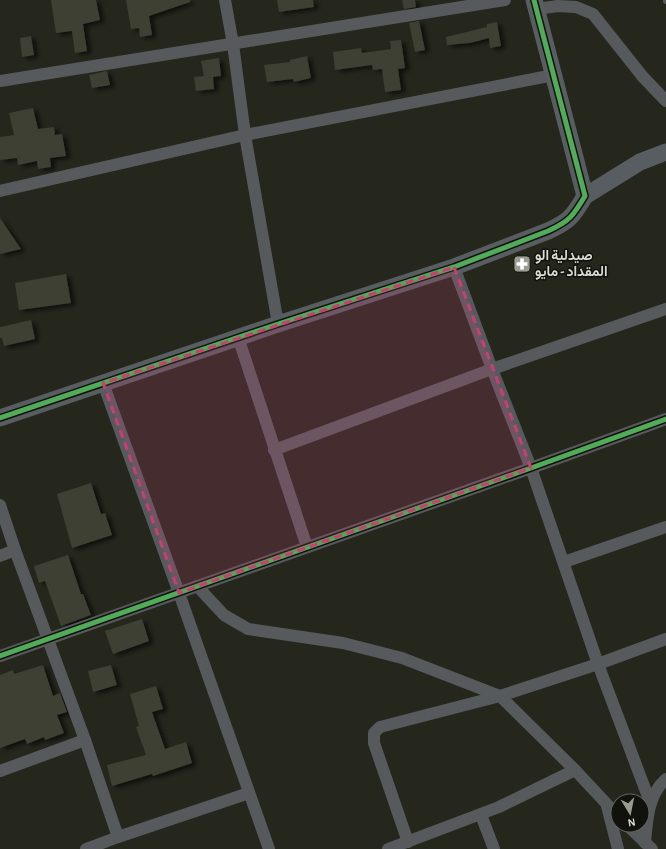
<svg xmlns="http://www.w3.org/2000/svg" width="666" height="849" font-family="'Alegreya Sans',Vazirmatn,sans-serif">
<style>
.building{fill:#3c4031;filter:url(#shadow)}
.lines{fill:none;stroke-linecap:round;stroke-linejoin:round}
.lane{stroke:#575a5d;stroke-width:6}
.street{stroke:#575a5d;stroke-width:12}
.secondary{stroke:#585d62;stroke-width:17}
.cycleway-casing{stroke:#10120b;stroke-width:8}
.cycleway{stroke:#51ab58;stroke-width:5}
.marked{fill:#c73f73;fill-opacity:0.2;stroke:#c73f73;stroke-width:3;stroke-dasharray:8 5;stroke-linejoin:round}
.labels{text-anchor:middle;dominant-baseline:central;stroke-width:3;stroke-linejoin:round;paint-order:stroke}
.poi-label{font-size:14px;font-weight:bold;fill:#daddd2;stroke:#10120b;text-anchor:start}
</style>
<defs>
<filter id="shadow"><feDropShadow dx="4.5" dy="2.5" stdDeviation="2" flood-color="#0009"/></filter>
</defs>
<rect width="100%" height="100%" fill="#25271d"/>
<g class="building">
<path d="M 51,0 L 96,0 L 100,20 L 83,24 L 87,51 L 75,53 L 72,31 L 56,33 Z"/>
<path d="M 126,0 L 190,0 L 190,2 L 149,16 L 152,35 L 140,37 L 139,28 L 131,29 Z"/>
<path d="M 277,0 L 313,0 L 314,7 L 279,12 Z"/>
<path d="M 402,0 L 415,0 L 416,7 L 404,9 Z"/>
<path d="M 419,21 L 425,50 L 415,52 L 409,23 Z"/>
<path d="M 497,22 L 501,46 L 490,48 L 489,38 L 470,43 L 447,45 L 446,37 L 487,27 L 487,24 Z"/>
<path d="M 31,36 L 34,55 L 22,57 L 20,38 Z"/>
<path d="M 401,40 L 405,68 L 398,69 L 401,90 L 385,92 L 382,69 L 373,70 L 372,65 L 335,70 L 333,52 L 361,48 L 362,53 L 391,49 L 390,41 Z"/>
<path d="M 307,56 L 311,78 L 294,82 L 293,79 L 267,82 L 264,65 L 290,62 L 290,60 Z"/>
<path d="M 219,58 L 221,76 L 213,77 L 214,89 L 196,91 L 194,77 L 204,76 L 201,61 Z"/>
<path d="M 107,71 L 110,85 L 92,88 L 89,75 Z"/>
<path d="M 33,108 L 38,129 L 54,127 L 55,135 L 62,134 L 66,156 L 50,158 L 51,167 L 38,169 L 37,161 L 18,165 L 17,158 L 0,160 L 0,137 L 14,135 L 9,113 Z"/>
<path d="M 0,218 L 21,249 L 0,254 Z"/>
<path d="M 66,274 L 71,303 L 19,310 L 15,283 Z"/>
<path d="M 31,320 L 35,339 L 4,346 L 2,338 L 0,338 L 0,327 Z"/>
<path d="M 91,483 L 101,514 L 105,513 L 112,535 L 72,548 L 57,494 Z"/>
<path d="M 68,555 L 81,594 L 83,594 L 91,615 L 61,626 L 45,581 L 39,583 L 34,566 Z"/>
<path d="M 142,619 L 149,641 L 113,654 L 105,631 Z"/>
<path d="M 43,665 L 53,696 L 60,693 L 67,712 L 57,715 L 64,733 L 45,740 L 44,737 L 27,744 L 25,739 L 0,748 L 0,675 L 13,670 L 14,674 Z"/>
<path d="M 111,665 L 117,685 L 93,692 L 88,671 Z"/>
<path d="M 156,686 L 163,709 L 152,712 L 165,749 L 186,742 L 192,763 L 153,776 L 152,774 L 112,786 L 107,765 L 146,755 L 136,727 L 139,726 L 130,694 Z"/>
</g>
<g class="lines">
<path class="lane" d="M 666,0 L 666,1"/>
<g class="street">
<path d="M 225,0 L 233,44 L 245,135 L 278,324"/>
<path d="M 536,9 L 558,6 L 576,7 L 593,14 L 643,77 L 666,101"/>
<path d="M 0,81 L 505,0"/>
<path d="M 0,191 L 245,135 L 554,75"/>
<path d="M 454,267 L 492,369 L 531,468 L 598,664 L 650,802"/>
<path d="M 238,337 L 307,547"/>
<path d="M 103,383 L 179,593 L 269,849"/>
<path d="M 274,450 L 492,369 L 666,309"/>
<path d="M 0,505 L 15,550 L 85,740 L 118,837"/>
<path d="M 0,556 L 15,550"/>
<path d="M 564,562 L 666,527"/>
<path d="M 197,586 L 224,615 L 248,629 L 343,643 L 402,658 L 500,696 L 575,770 L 618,816"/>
<path d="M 0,656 L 531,468 L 666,419"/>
<path d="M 0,771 L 85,740"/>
<path d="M 607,806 L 618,849"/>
<path d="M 481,815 L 494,849"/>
<path d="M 627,825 L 652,849"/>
<path d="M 408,842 L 374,743 L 374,733 L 380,727 L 500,696 L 598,664 L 666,639"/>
<path d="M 645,843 C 647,820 648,795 666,779"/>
<path d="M 86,849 L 118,837 L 249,793"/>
<path d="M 388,849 L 499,807 L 575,770"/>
</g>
<g class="secondary">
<path d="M 585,196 L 640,162 L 666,152"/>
<path d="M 0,418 L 278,324 L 454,267 L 548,231 C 570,221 573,216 585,196 L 534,0"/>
</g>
<g class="cycleway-casing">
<g id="cycleway">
<path d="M 0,418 L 278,324 L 454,267 L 548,231 C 570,221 573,216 585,196 L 534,0"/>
<path d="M 0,656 L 531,468 L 666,419"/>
</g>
</g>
<use href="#cycleway" class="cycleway"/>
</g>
<path class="marked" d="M 454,267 L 531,468 L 179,593 L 103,383 Z"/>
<defs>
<g id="pharmacy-square" transform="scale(0.9)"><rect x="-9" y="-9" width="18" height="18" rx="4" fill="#9b9d93" stroke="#10120b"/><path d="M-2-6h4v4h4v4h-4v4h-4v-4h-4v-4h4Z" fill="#fff"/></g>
</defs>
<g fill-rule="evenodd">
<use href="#pharmacy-square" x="522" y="264"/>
</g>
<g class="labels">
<g class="poi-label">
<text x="535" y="256">صيدلية الو<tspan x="535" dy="16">المقداد - مايو</tspan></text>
</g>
</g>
<g transform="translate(630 813) rotate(170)"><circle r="19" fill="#10120b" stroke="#61635b"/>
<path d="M0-3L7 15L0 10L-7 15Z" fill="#9b9d93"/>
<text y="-6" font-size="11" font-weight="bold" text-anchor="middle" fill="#daddd2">N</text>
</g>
</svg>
